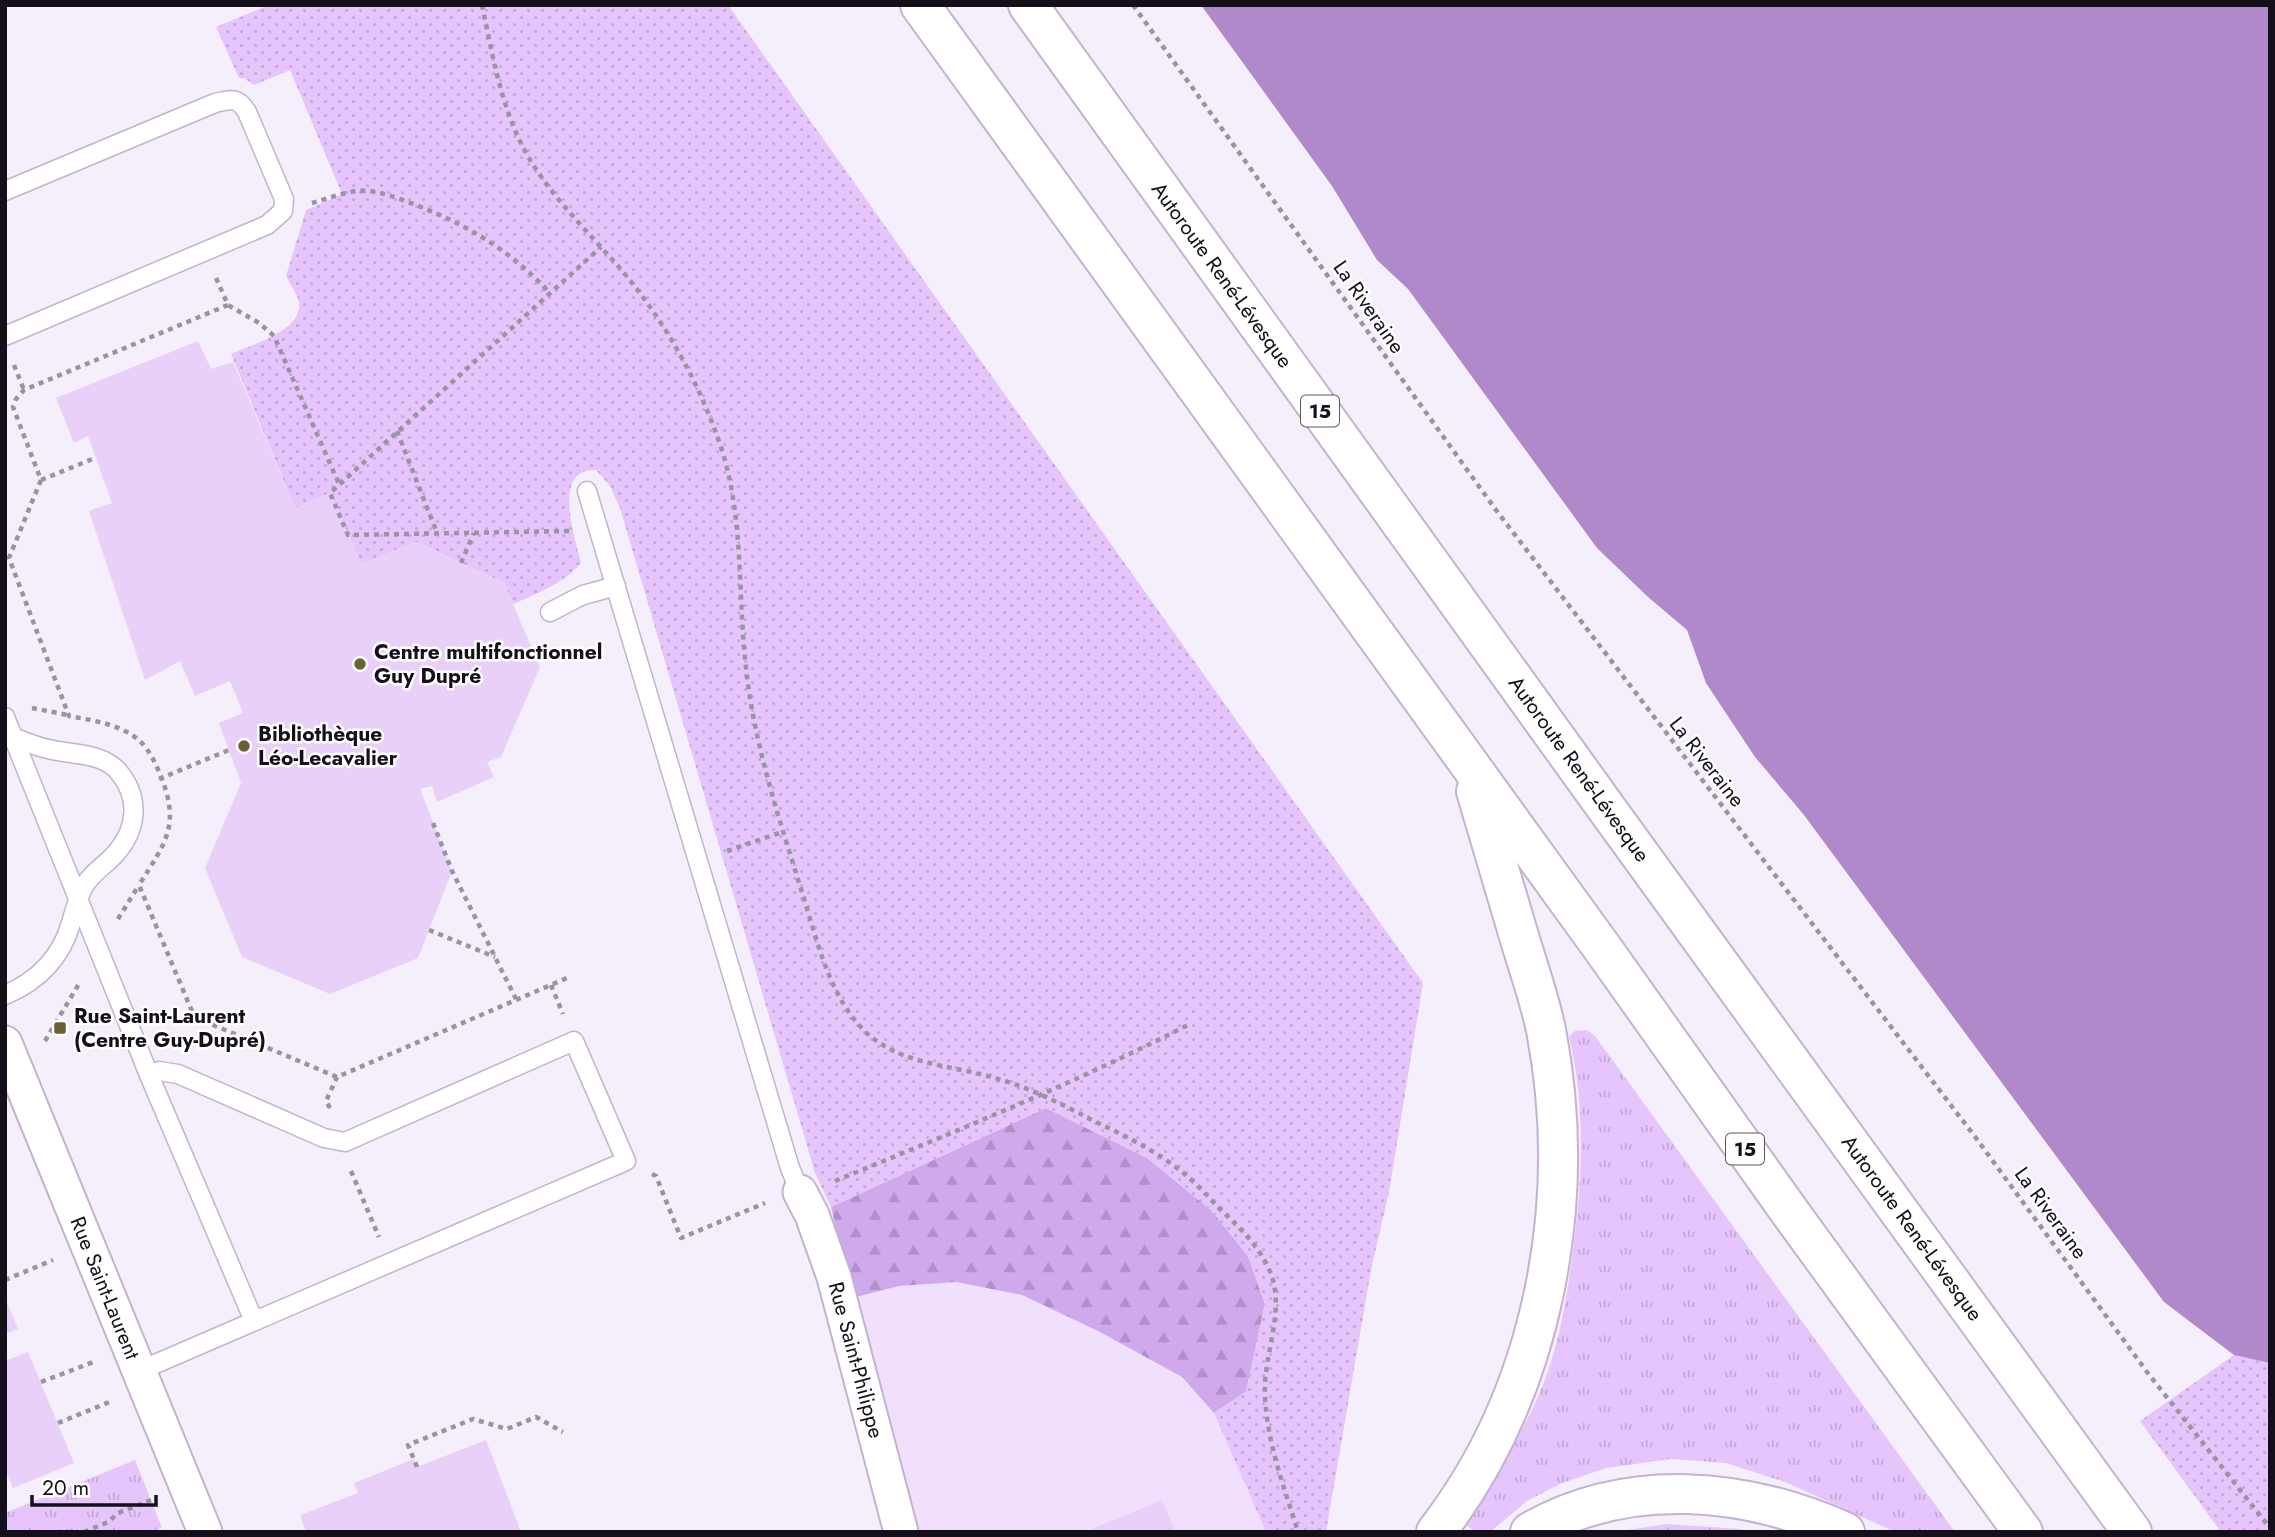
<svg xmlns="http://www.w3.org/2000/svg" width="2275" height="1537" font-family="Jost,sans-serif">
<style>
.built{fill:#f1dffe}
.grass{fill:url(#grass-tufts)}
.forest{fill:url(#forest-firs)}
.park{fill:url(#park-dots)}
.water{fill:#b089cb}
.building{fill:#e8d0f9}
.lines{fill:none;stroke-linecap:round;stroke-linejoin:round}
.service-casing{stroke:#c4b2d1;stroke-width:21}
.minor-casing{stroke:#c4b2d1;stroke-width:37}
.motorway-casing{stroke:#c4b2d1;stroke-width:42}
.path{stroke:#9a949f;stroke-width:4.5;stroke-dasharray:5 5;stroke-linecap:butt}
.service{stroke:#fff;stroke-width:18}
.minor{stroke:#fff;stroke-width:33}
.motorway{stroke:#fff;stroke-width:38}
.poi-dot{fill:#69622e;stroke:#fefefe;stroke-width:2.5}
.labels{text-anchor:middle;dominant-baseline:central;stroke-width:5;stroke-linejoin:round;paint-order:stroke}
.shield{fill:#fefefe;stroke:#5b575e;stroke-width:2}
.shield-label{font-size:19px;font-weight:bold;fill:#150f19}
.street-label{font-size:21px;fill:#150f19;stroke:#fefefe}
.poi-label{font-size:21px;font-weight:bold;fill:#150f19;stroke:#fefefe;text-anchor:start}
</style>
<defs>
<pattern id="grass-tufts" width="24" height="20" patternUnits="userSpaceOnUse" patternTransform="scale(1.75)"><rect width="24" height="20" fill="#e6c5fd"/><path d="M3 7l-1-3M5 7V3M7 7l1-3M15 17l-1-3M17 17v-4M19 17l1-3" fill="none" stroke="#c4a8d8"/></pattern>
<pattern id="forest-firs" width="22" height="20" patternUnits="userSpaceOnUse" patternTransform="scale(1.75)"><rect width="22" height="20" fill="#d0a8ec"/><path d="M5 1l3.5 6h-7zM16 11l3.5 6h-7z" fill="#b28fca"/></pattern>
<pattern id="park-dots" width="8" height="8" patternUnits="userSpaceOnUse" patternTransform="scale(1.75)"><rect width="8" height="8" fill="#e6c5fd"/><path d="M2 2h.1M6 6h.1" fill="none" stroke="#c4a8d8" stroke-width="1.8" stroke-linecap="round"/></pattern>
</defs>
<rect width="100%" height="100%" fill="#f5eefb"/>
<path class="built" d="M 956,1282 L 1022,1295 L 1098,1331 L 1182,1377 L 1214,1413 L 1266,1532 L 917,1532 L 852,1298 L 899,1286 Z"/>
<g class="grass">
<path d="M 1587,1030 L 1595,1036 L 1955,1532 L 1895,1532 L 1785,1482 L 1726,1463 L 1671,1459 L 1606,1468 L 1560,1484 L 1527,1501 L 1490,1532 L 1475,1532 L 1464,1523 C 1491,1484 1517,1443 1537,1399 C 1556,1357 1565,1310 1571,1265 C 1582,1189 1587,1111 1569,1036 L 1575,1031 Z"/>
<path d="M 135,1460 L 162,1528 L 153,1532 L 5,1532 L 5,1513 Z"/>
<path d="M 1667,1524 L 1740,1529 L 1750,1532 L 1614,1532 Z"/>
</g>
<path class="forest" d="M 1046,1108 L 1147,1158 L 1211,1210 L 1248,1256 L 1265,1304 L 1246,1392 L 1214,1413 L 1182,1377 L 1098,1331 L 1022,1295 L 956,1282 L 899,1286 L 852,1298 L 831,1207 Z"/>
<g class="park">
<path d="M 269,5 L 728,5 L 1423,983 L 1389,1192 L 1371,1270 L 1326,1532 L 1266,1532 L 1214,1413 L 1246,1391 L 1265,1304 L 1248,1256 L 1211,1210 L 1147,1158 L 1046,1108 L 831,1207 L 815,1173 L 620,508 L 610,486 L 596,470 C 551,468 575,537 581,563 C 563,584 538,593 513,604 L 504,583 L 416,542 L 361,564 L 330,493 L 295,508 L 231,354 C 251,345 304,330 299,302 C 297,294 290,284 286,276 L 306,210 L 342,194 L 290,70 L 254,85 L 244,78 L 239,78 L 216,27 Z"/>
<path d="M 2234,1355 L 2270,1363 L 2270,1532 L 2221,1532 L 2140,1421 Z"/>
</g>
<path class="water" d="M 1201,5 L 2270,5 L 2270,1363 L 2234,1355 L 2164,1302 L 1804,815 L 1755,757 L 1706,683 L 1687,630 L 1648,597 L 1597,548 L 1408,289 L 1377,260 L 1332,186 Z"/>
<g class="building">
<path d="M 198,341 L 211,369 L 233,362 L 295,508 L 330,493 L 361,564 L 415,542 L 504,583 L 540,667 L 501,757 L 487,762 L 494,777 L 437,802 L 432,786 L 420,789 L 452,871 L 418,958 L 330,994 L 242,957 L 205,868 L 241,783 L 219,723 L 243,713 L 230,681 L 195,696 L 180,661 L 145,680 L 89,511 L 112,503 L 88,436 L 74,443 L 56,398 Z"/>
<path d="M 5,1297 L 18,1329 L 5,1334 Z"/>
<path d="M 28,1352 L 74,1463 L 13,1488 L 5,1469 L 5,1361 Z"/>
<path d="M 486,1440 L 521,1532 L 306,1532 L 300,1515 L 358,1493 L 354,1483 L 414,1459 L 417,1467 Z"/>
<path d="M 1162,1500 L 1175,1532 L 1084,1532 Z"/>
</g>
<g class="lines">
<g class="service-casing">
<g id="service">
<path d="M 5,191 L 215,103 C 231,99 238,97 247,112 L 284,199 L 283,211 L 267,225 L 5,336"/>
<path d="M 587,491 L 790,1168 L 800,1192"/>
<path d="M 550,612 L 583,595 L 616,586"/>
<path d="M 5,717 L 149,1075 L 254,1321"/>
<path d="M 5,995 C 38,981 61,958 71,923 C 75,910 78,895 86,883 C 94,871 107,864 116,853 C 138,828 140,797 118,771 C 101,752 71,755 48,749 C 34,746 21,740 8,735"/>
<path d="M 139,1371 L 626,1161 L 574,1041 L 345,1142 L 324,1138 L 178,1074 L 159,1071 L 149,1075"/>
</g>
</g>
<g class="minor-casing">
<g id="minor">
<path d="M 5,1043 L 205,1532"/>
<path d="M 800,1192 L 812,1215 L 834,1277 L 901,1532"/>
</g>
</g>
<g class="motorway-casing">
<g id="motorway">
<path d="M 920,5 L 1603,949 L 1792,1215 L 2023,1532"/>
<path d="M 1028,5 L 1612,816 L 2132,1532"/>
<path d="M 1436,1532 C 1544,1392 1579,1202 1546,1030 C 1540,1001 1530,972 1521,943 C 1506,893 1491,842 1476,791"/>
<path d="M 1530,1532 C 1628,1476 1745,1487 1845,1532"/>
</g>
</g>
<g class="path">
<path d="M 482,5 C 492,53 501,106 524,149 C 549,196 590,233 624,273 C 664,321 696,377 717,436 C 745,509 737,591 746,668 C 754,743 778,815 800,886 C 815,932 826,987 858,1024 C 893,1065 948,1064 995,1078 C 1028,1087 1060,1103 1090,1119 C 1123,1135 1158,1151 1187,1176 C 1199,1186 1209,1198 1220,1209 C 1238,1226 1257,1244 1268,1267 C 1288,1308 1263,1352 1265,1395 C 1267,1444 1284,1486 1298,1532"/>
<path d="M 1133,5 L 1496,510 L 1976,1138 L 2147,1372 L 2270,1528"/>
<path d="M 312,203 C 330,198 351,189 370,191 C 389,194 408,202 426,209 C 476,230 512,253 549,292"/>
<path d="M 216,278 L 228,305 L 259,323 L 274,336 L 339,484"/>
<path d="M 228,305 L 24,390 L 16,399 L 13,407 L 41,480 L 9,558 L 69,716 C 90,720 113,723 132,735 C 147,745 153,758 160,774 C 181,825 166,842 139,885 L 191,1009 L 199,1019 L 337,1077 L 567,978"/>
<path d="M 14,365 L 24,390"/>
<path d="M 397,431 L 437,533"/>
<path d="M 41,480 L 95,458"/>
<path d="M 569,531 L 348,535 L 330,493 L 601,247"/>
<path d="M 461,563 L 474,533"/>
<path d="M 32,708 L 68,715"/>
<path d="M 159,779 L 229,750"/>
<path d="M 433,823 L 452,871 L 516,999"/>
<path d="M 727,851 L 782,832"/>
<path d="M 118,919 L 139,885"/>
<path d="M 429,930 L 495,957"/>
<path d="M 551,985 L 563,1014"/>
<path d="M 45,1041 L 80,982"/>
<path d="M 330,1108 L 326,1101 L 337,1077"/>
<path d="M 351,1171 L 379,1237"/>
<path d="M 652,1174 L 656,1176 L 681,1238 L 765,1203"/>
<path d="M 835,1181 C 954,1132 1073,1084 1188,1025"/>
<path d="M 5,1280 L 53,1260"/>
<path d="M 41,1382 L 96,1361"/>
<path d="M 58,1423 L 112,1401"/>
<path d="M 417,1467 L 408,1445 L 473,1419 L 507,1429 L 536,1417 L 563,1432"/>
<path d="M 57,1532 L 71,1532"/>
<path d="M 84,1532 L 108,1522 L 118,1513 L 151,1500"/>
</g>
<use href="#service" class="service"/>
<use href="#minor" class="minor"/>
<use href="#motorway" class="motorway"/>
</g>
<g class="poi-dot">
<circle cx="360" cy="664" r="7"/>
<circle cx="244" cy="746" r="7"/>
<rect x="53" y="1021" width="14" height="14" rx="3.5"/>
</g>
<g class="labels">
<g class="shield">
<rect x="1301" y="395.5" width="38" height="31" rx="5"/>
<rect x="1726" y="1133.5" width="38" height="31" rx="5"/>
</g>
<g class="shield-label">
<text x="1320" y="411">15</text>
<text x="1745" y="1149">15</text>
</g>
<g class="street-label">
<text transform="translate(1222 275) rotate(54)">Autoroute René-Lévesque</text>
<text transform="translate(1369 307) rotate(55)">La Riveraine</text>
<text transform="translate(1707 762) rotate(52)">La Riveraine</text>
<text transform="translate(1579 769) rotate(54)">Autoroute René-Lévesque</text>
<text transform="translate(2051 1213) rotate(54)">La Riveraine</text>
<text transform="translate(1912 1228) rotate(54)">Autoroute René-Lévesque</text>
<text transform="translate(105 1288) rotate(68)">Rue Saint-Laurent</text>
<text transform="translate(856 1360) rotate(75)">Rue Saint-Philippe</text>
</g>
<g class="poi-label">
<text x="374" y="652">Centre multifonctionnel<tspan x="374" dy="24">Guy Dupré</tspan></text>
<text x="258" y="734">Bibliothèque<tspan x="258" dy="24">Léo-Lecavalier</tspan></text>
<text x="74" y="1016">Rue Saint-Laurent<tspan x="74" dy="24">(Centre Guy-Dupré)</tspan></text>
</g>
</g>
<rect width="2275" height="1537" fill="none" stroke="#150f19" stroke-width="14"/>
<path d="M32 1495v10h124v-10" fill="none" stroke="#150f19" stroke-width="3.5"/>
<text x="42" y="1495" font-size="21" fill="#150f19" stroke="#fefefe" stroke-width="5" paint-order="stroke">20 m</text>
</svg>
